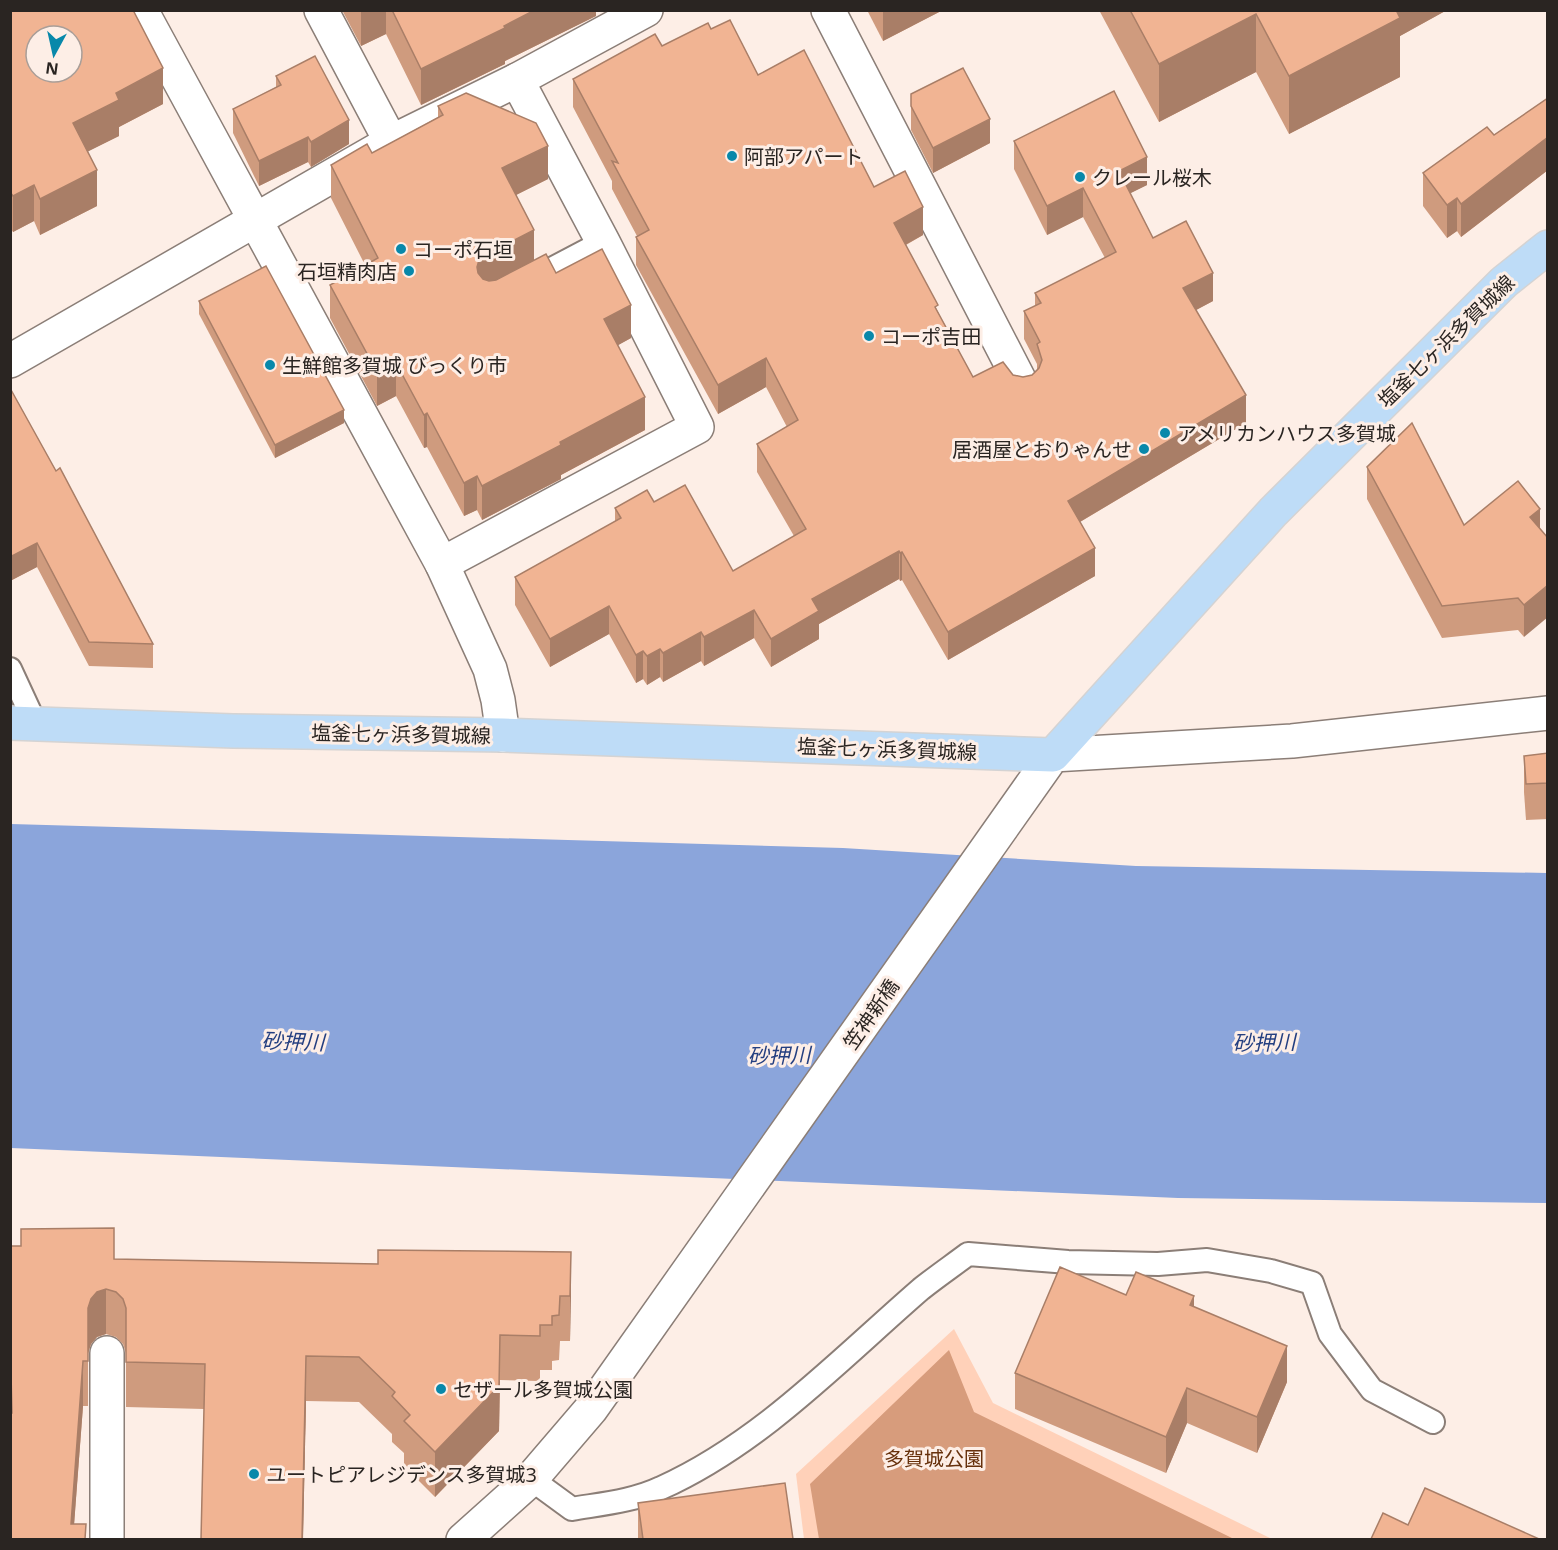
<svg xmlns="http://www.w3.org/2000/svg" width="1558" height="1550" font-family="'Open Sans','Noto Sans JP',sans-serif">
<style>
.green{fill:#ffd1b9}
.forest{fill:#d79c7c}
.water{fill:#8ba5db}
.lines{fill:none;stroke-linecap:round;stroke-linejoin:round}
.service-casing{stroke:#8b7e77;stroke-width:26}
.minor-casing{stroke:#8b7e77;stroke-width:36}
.tertiary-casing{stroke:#8b7e77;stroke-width:36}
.primary-casing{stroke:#d4d3d3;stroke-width:36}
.service{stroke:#fff;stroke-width:22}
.minor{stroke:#fff;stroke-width:33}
.tertiary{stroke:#fff;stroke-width:33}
.primary{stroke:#bedcf7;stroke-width:33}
.wall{fill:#cf9b7e}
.shaded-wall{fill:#a97e67}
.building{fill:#f1b493;stroke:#a97e67;stroke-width:1.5;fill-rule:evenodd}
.poi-dot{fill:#0888aa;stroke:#fdeee6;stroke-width:2}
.labels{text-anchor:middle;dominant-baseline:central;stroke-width:6;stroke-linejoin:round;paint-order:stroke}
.poi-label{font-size:20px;fill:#2a2522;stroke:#fdeee6;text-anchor:start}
.street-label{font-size:20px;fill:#2a2522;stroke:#fdeee6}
.park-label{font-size:20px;fill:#67310c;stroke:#fdeee6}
.water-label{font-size:21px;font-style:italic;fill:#243f80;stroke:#fdeee6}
</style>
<rect width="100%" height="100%" fill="#fdeee6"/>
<path class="green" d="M 954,1329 L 993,1403 L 1272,1539 L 804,1539 L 796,1474 Z"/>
<path class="forest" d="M 949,1350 L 974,1412 L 1234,1539 L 819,1539 L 810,1484 Z"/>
<path class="water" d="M 11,824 L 843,848 L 1136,866 L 1547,873 L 1547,1203 L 1178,1198 L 11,1148 Z"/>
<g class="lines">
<g class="service-casing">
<g id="service">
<path d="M 527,282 L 603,242"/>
<path d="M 10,669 L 35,723"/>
<path d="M 531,1479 L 572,1509 C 601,1504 634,1501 661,1488 C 761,1443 839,1360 921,1289 C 936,1277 952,1266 968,1254 L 1068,1262 L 1158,1264 L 1207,1260 L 1271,1271 L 1312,1283 L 1330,1334 L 1372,1390 L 1433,1422"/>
</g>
</g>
<g class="minor-casing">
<g id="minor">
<path d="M 141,10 L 442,564 L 490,669 L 498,700 L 503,735"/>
<path d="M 321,10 L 391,142"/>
<path d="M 828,10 L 1023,387"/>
<path d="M 10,361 L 391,142 L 517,80 L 646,10"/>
<path d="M 442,564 L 697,427 L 603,242 L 517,80"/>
<path d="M 107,1353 L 107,1540"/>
</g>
</g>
<g class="tertiary-casing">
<path id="tertiary" d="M 463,1540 L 531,1479 L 591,1409 L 1053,755 L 1292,741 L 1548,713"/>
</g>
<g class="primary-casing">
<path id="primary" d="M 10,723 L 233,731 L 503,735 L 1053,755 L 1273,512 L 1504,282 L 1548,247"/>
</g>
<use href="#service" class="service"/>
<use href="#minor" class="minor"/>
<use href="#tertiary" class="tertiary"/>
<use href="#primary" class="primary"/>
</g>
<g class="wall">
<path d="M 10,10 L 163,104 L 119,127 L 119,136 L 88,151 L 97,206 L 40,235 L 34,221 L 13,232 L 10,228 Z"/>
<path d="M 342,10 L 596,10 L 596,16 L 505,61 L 505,64 L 421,105 L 386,34 L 361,46 Z"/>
<path d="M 867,10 L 943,10 L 883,41 Z"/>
<path d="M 1099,10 L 1447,10 L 1400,36 L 1400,77 L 1289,134 L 1256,72 L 1159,122 Z"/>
<path d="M 711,29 L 923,235 L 906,245 L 938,312 L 973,377 L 1013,375 L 1023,377 L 1032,375 L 1037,370 L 1037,364 L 1024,339 L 1024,311 L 1035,306 L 1035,293 L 1105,258 L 1083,217 L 1047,235 L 1014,169 L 1014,141 L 1147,185 L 1130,193 L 1153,238 L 1213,301 L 1196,310 L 1246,423 L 1080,522 L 1095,576 L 948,660 L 902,580 L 900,581 L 899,579 L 819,624 L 819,639 L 771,667 L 754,638 L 704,666 L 701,661 L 663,682 L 660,677 L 647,685 L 643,679 L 636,683 L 609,634 L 550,667 L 515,605 L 515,577 L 615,522 L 615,508 L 654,502 L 733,571 L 794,536 L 757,472 L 757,444 L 787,427 L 766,387 L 718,414 L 636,265 L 636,237 L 637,236 L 612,189 L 612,181 L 573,107 L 573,79 L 662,46 Z"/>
<path d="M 276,76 L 349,144 L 311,167 L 308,162 L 259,186 L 233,133 L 233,109 L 276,87 Z"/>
<path d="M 911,94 L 990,143 L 933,173 L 911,130 Z"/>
<path d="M 1548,98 L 1548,170 L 1461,237 L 1457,231 L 1447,238 L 1423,206 L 1423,173 L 1494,135 Z"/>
<path d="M 438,106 L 548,179 L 516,195 L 534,260 L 556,273 L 631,338 L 618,345 L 645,430 L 561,475 L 561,479 L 482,520 L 477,510 L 464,516 L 427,447 L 424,448 L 396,396 L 377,406 L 330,318 L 330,285 L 365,265 L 331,198 L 331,165 L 372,153 L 438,117 Z"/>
<path d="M 199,301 L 344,423 L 275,458 L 199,314 Z"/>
<path d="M 10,388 L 56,471 L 153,644 L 153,668 L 89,666 L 37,567 L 12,580 L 10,577 Z"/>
<path d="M 1367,467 L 1464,525 L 1540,509 L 1524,637 L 1518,630 L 1442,638 L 1367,499 Z"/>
<path d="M 1548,753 L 1548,819 L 1526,820 L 1524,792 L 1524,756 Z"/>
<path d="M 10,1246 L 114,1259 L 378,1264 L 571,1252 L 570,1341 L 560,1341 L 559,1360 L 552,1361 L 552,1370 L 540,1370 L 540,1381 L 500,1380 L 499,1431 L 435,1497 L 404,1466 L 404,1453 L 392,1442 L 392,1434 L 359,1402 L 306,1401 L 303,1539 L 201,1539 L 204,1409 L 126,1407 L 126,1353 L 123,1344 L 116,1337 L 106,1334 L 97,1337 L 91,1344 L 88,1353 L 88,1406 L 83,1406 L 74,1524 L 10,1539 L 11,1413 Z"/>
<path d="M 1126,1295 L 1194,1307 L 1287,1382 L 1257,1453 L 1187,1423 L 1166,1473 L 1015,1409 L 1015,1373 Z"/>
<path d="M 638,1503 L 793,1539 L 638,1539 Z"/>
</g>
<g class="shaded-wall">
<path d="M 361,10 L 386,10 L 386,34 L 361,46 Z"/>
<path d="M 535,10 L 596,10 L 596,16 L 505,61 L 505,64 L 421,105 L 421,69 Z"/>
<path d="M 883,10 L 943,10 L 883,41 Z"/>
<path d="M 1383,10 L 1447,10 L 1400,36 L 1400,77 L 1289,134 L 1289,76 Z"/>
<path d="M 1256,14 L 1256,72 L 1159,122 L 1159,64 Z"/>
<path d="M 163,68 L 163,104 L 119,127 L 119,136 L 73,159 L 73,123 L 116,93 Z"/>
<path d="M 990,119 L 990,143 L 933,173 L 933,148 Z"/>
<path d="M 349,120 L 349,144 L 311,167 L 311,142 Z"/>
<path d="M 308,137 L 308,162 L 259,186 L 259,161 Z"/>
<path d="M 1548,137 L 1548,170 L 1461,237 L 1461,204 Z"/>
<path d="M 548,146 L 548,179 L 502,202 L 502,168 Z"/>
<path d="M 1147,157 L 1147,185 L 1119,199 L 1119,171 Z"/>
<path d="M 97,170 L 97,206 L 40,235 L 40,199 Z"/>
<path d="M 34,185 L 34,221 L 13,232 L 13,196 Z"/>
<path d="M 1083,188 L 1083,217 L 1047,235 L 1047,206 Z"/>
<path d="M 1457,198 L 1457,231 L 1447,238 L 1447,205 Z"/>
<path d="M 923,207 L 923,235 L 894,251 L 894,223 Z"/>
<path d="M 534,230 L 534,263 L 479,293 L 477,267 L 479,260 L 483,256 Z"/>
<path d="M 1213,273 L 1213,301 L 1183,317 L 1183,288 Z"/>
<path d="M 631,305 L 631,338 L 604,353 L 604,319 Z"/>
<path d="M 766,358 L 766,387 L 718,414 L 718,385 Z"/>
<path d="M 396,363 L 396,396 L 377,406 L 377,372 Z"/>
<path d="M 1246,395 L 1246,423 L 1068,529 L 1068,501 Z"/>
<path d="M 645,397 L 645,430 L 561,475 L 561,479 L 482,520 L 482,486 L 560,442 Z"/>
<path d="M 344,410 L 344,423 L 275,458 L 275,445 Z"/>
<path d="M 427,413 L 427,447 L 424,448 L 424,415 Z"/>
<path d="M 477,476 L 477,510 L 464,516 L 464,483 Z"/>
<path d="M 1540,509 L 1540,542 L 1530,517 Z"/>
<path d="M 37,543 L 37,567 L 12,580 L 12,556 Z"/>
<path d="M 1095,548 L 1095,576 L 948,660 L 948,632 Z"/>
<path d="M 899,551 L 899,579 L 819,624 L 819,639 L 771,667 L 771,639 L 812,599 Z"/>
<path d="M 902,552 L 902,580 L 900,581 L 900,553 Z"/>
<path d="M 1548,585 L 1548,617 L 1524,637 L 1524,605 Z"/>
<path d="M 609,606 L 609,634 L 550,667 L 550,639 Z"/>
<path d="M 754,610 L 754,638 L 704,666 L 704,637 Z"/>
<path d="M 701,632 L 701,661 L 663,682 L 663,653 Z"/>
<path d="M 660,649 L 660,677 L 647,685 L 647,656 Z"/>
<path d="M 643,651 L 643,679 L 636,683 L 636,655 Z"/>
<path d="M 571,1252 L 571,1297 L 570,1341 L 570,1296 Z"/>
<path d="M 106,1289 L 106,1334 L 97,1337 L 91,1344 L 88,1353 L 88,1308 L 91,1299 L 97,1292 Z"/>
<path d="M 1194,1296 L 1194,1332 L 1190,1305 Z"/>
<path d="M 1287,1346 L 1287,1382 L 1257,1453 L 1257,1417 Z"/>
<path d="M 306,1356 L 306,1401 L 303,1539 L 302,1539 Z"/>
<path d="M 83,1361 L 83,1406 L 73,1539 L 71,1524 Z"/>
<path d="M 500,1380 L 499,1431 L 435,1497 L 435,1452 Z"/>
<path d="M 1187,1388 L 1187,1423 L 1166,1473 L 1166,1437 Z"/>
</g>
<g class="building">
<path d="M 10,10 L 133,10 L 163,68 L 116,93 L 119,100 L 73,123 L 97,170 L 40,199 L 34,185 L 13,196 L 10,192 ZM 36,36 L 72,36 L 72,72 L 36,72 Z"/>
<path d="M 392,10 L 535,10 L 504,26 L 505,28 L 421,69 Z"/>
<path d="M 1130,10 L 1396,10 L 1400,18 L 1289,76 L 1256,14 L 1159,64 Z"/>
<path d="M 730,20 L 758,75 L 804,50 L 874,187 L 905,171 L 923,207 L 894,223 L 938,305 L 935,307 L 973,377 L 1003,362 L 1013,375 L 1023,377 L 1032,375 L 1039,368 L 1042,360 L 1037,344 L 1040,342 L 1024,311 L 1041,303 L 1035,293 L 1116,252 L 1083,188 L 1047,206 L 1014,141 L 1114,91 L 1147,157 L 1119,171 L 1153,238 L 1186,221 L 1213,273 L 1183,288 L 1246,395 L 1068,501 L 1095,548 L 948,632 L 902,552 L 900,553 L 899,551 L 812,599 L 819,611 L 771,639 L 754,610 L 704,637 L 701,632 L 663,653 L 660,649 L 647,656 L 643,651 L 636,655 L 609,606 L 550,639 L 515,577 L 621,518 L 615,508 L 647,490 L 654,502 L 685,485 L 733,571 L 806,529 L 757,444 L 798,420 L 766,358 L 718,385 L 636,237 L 649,230 L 612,161 L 618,163 L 573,79 L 655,34 L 662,46 L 708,23 L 711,29 Z"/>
<path d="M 315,56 L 349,120 L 311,142 L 308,137 L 259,161 L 233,109 L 281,85 L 276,76 Z"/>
<path d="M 963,68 L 990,119 L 933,148 L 911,106 L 911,94 Z"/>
<path d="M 466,93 L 536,123 L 548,146 L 502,168 L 534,230 L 483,256 L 479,260 L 477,267 L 478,273 L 483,279 L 489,281 L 496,280 L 546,254 L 556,273 L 602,249 L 631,305 L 604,319 L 645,397 L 560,442 L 561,445 L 482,486 L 477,476 L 464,483 L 427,413 L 424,415 L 396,363 L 377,372 L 330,285 L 378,258 L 331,165 L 367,144 L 372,153 L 443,115 L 438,106 Z"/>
<path d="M 1548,98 L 1548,137 L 1461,204 L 1457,198 L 1447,205 L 1423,173 L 1487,127 L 1494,135 Z"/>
<path d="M 266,266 L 344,410 L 275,445 L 199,301 Z"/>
<path d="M 10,388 L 56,471 L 60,468 L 153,644 L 89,642 L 37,543 L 12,556 L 10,553 Z"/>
<path d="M 1412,423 L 1464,525 L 1518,481 L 1540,509 L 1530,517 L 1548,538 L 1548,585 L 1524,605 L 1518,598 L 1442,606 L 1367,467 Z"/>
<path d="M 1548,753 L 1548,783 L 1526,784 L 1524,756 Z"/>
<path d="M 114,1228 L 114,1259 L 378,1264 L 378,1250 L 571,1252 L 570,1296 L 560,1296 L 559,1315 L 552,1316 L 552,1325 L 540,1325 L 540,1336 L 500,1335 L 499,1386 L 435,1452 L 404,1421 L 410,1415 L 392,1396 L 395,1392 L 359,1357 L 306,1356 L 302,1539 L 201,1539 L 205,1364 L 126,1362 L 126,1308 L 123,1299 L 116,1292 L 106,1289 L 97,1292 L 91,1299 L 88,1308 L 88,1361 L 83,1361 L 71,1524 L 86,1524 L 85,1539 L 10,1539 L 10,1413 L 12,1413 L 10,1335 L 10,1246 L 21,1246 L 21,1229 Z"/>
<path d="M 1060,1267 L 1126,1295 L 1136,1272 L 1194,1296 L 1190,1305 L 1287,1346 L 1257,1417 L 1187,1388 L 1166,1437 L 1015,1373 Z"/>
<path d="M 785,1483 L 793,1539 L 643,1539 L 638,1503 Z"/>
<path d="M 1425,1488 L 1539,1539 L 1371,1539 L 1383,1513 L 1408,1525 Z"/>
</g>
<g class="poi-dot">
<circle cx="732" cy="156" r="6"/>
<circle cx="1080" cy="177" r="6"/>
<circle cx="401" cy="249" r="6"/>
<circle cx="409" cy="271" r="6"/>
<circle cx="869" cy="336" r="6"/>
<circle cx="270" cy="365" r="6"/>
<circle cx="1165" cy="433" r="6"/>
<circle cx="1144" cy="449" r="6"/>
<circle cx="441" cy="1389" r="6"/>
<circle cx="254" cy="1474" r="6"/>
</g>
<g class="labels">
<g class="poi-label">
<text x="744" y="156">阿部アパート</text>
<text x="1092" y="177">クレール桜木</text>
<text x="413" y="249">コーポ石垣</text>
<text x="397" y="271" text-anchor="end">石垣精肉店</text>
<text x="881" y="336">コーポ吉田</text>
<text x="282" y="365">生鮮館多賀城 びっくり市</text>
<text x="1177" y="433">アメリカンハウス多賀城</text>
<text x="1132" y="449" text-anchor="end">居酒屋とおりゃんせ</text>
<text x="453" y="1389">セザール多賀城公園</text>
<text x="266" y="1474">ユートピアレジデンス多賀城3</text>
</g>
<g class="street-label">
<text transform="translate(1446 341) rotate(-44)">塩釜七ヶ浜多賀城線</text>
<text transform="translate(401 734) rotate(1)">塩釜七ヶ浜多賀城線</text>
<text transform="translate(887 749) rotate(2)">塩釜七ヶ浜多賀城線</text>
<text transform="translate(871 1014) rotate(-55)">笠神新橋</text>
</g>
<g class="park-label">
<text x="934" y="1458">多賀城公園</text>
</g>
<g class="water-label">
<text transform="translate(293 1041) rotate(2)">砂押川</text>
<text transform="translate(1264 1042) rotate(-1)">砂押川</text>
<text transform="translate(779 1055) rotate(-1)">砂押川</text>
</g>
</g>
<rect width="1558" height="1550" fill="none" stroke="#2a2522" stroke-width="24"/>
<g transform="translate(54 54) rotate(188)"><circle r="28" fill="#fdeee6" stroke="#a99e98" stroke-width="1.5"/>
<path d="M0-4.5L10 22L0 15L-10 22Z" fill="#0888aa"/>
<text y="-9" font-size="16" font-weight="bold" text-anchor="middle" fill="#2a2522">N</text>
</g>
</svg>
